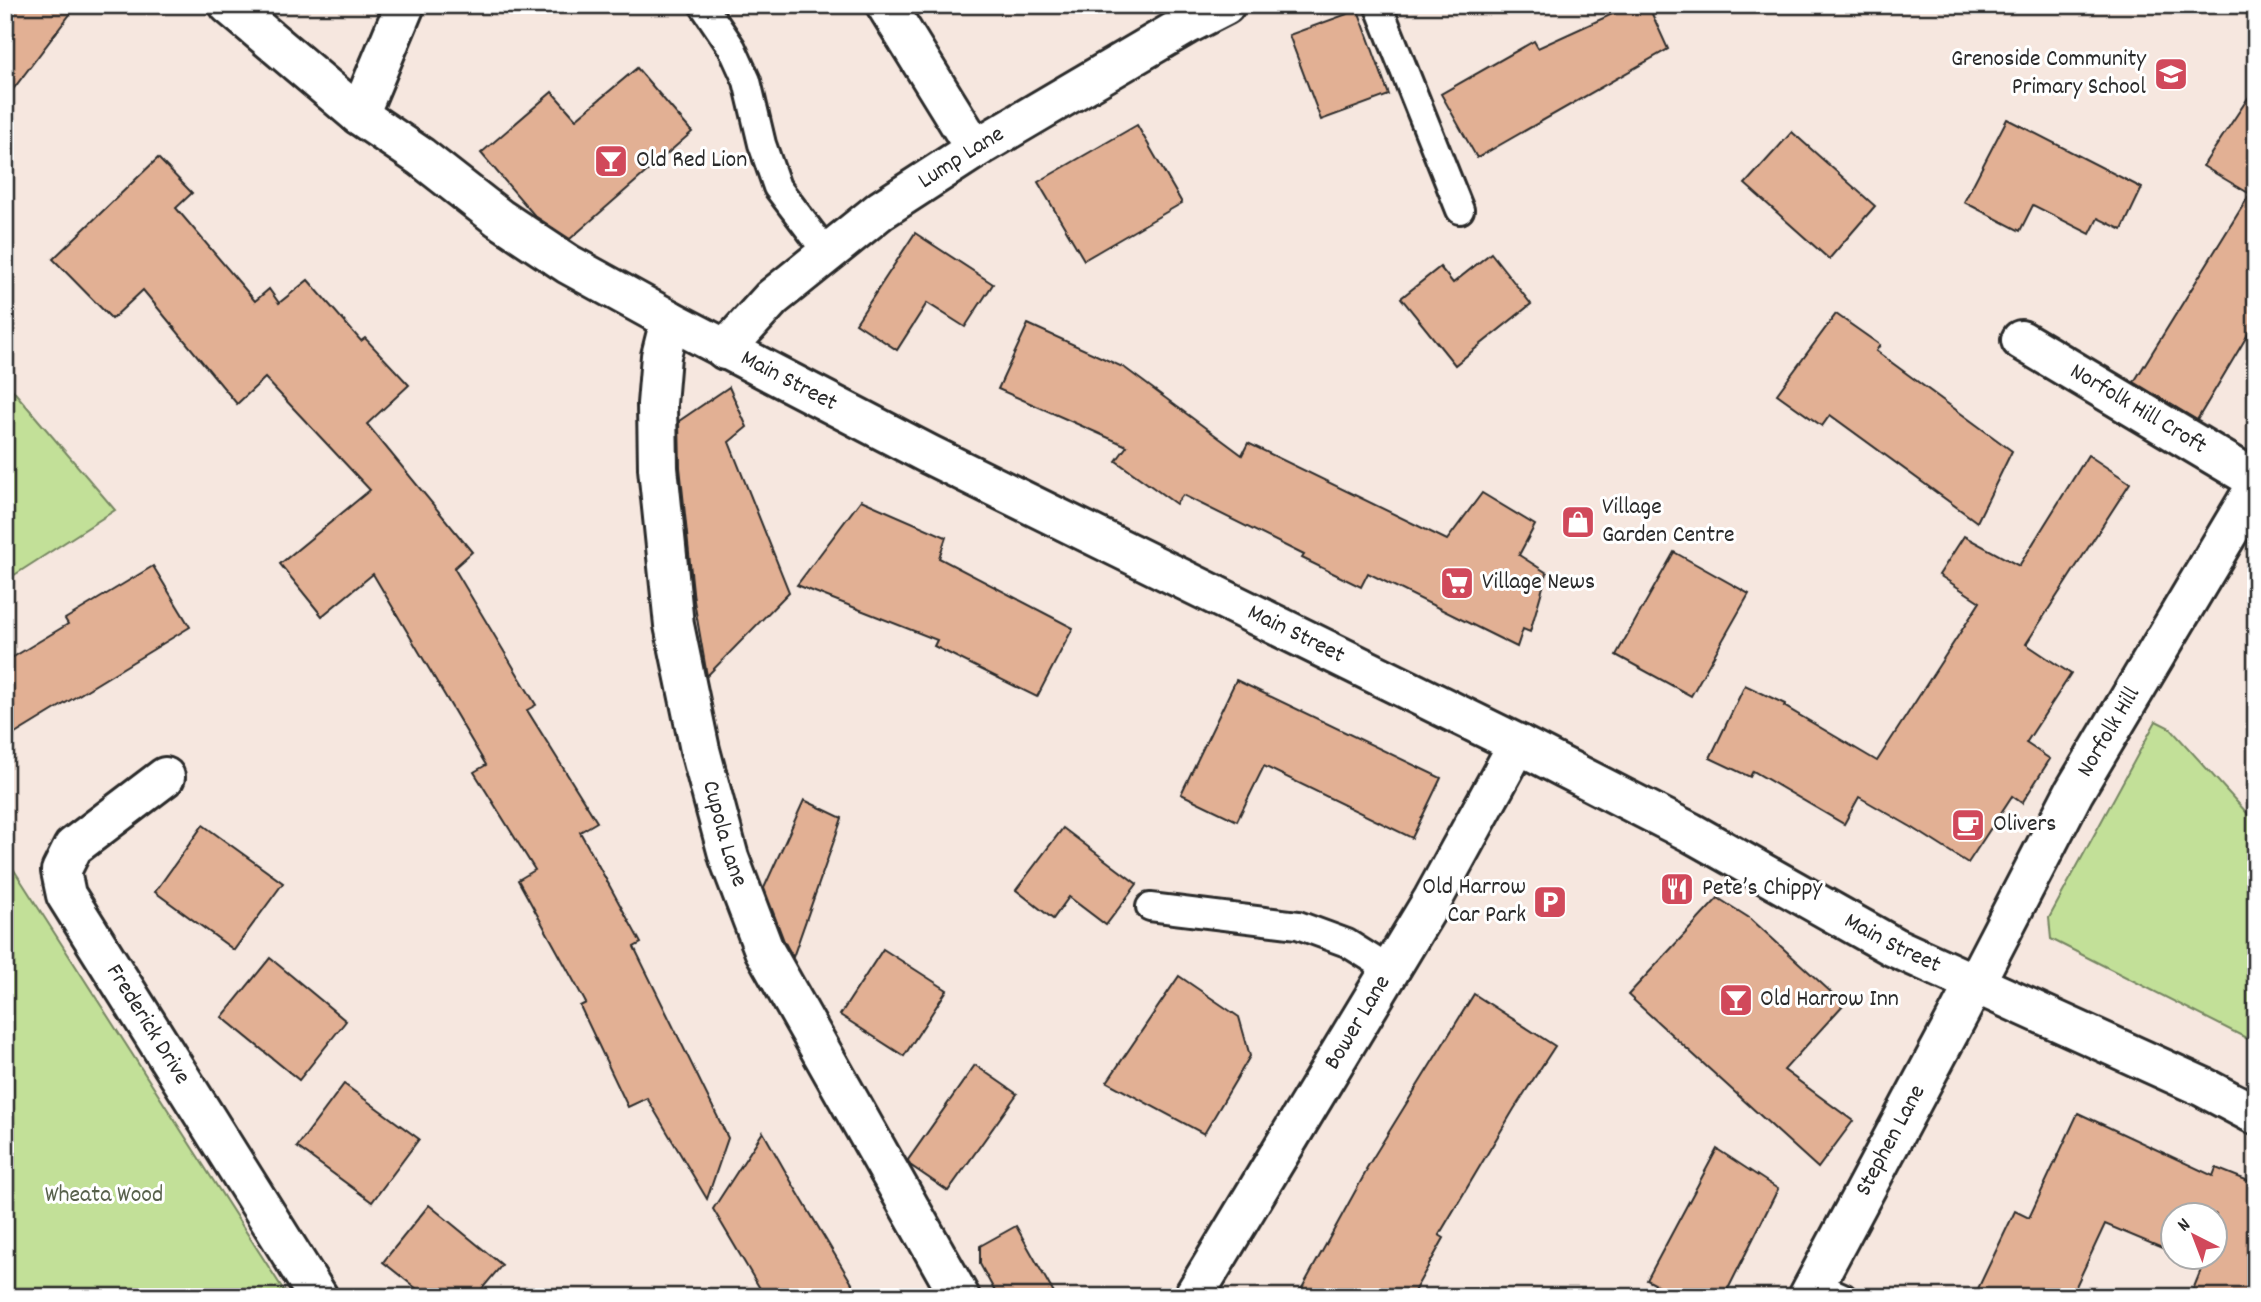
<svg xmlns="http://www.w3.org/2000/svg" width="2261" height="1302" font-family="Dekko,sans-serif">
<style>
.green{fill:#c2e098;stroke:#768662;stroke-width:2}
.building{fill:#e2b094;stroke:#2b2b2b;stroke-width:2}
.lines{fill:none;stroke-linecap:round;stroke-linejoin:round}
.lane-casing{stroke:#2b2b2b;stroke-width:32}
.street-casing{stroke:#2b2b2b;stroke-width:44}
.lane{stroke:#fff;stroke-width:26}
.street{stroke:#fff;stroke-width:38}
.labels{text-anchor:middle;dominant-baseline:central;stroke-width:6;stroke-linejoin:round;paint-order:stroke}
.poi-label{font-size:24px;fill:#2b2b2b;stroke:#fff;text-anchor:start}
.street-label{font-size:24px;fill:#2b2b2b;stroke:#fff}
.park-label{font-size:24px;fill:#58614c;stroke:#fff}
</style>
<rect width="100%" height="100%" fill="#f6e7df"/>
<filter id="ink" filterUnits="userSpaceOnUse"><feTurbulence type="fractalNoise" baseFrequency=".0143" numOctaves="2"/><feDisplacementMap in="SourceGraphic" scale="14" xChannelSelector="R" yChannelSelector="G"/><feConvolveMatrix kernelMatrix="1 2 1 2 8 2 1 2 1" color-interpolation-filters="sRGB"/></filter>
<g filter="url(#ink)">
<g class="green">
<path d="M 5,381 L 115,510 L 5,581 Z"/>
<path d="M 2156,721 L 2170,728 L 2256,823 L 2256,1043 L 2051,939 L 2049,918 Z"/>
<path d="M 5,856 L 288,1297 L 5,1297 Z"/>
</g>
<g class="building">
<path d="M 5,5 L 77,5 L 5,100 Z"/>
<path d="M 1632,5 L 1648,5 L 1668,49 L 1477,158 L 1441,94 L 1534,41 L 1538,48 Z"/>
<path d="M 1358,10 L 1389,95 L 1321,120 L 1289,35 Z"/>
<path d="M 637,68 L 692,132 L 570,239 L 535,216 L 481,153 L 552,92 L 576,119 Z"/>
<path d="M 2256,86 L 2256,321 L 2197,420 L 2134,382 L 2250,194 L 2203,166 Z"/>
<path d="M 2007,119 L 2142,188 L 2122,230 L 2098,218 L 2090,234 L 2033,205 L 2020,231 L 1964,202 Z"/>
<path d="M 1137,125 L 1182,203 L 1084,260 L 1038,182 Z"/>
<path d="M 1792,132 L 1875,206 L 1829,259 L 1745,184 Z"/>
<path d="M 158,158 L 192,193 L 176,208 L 255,301 L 269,289 L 279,303 L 308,280 L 361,341 L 365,338 L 409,385 L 367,424 L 472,552 L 454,568 L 536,705 L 527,710 L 597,822 L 580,832 L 641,943 L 634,947 L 728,1138 L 707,1199 L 647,1098 L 628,1107 L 580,1006 L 586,1003 L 518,880 L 535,870 L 474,772 L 486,765 L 373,574 L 322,616 L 280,564 L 370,490 L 265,378 L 237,404 L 143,290 L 112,319 L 53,259 Z"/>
<path d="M 915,233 L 993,284 L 965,327 L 927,303 L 897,350 L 856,323 Z"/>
<path d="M 1491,253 L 1531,304 L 1455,365 L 1401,298 L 1440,267 L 1453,283 Z"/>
<path d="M 1836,314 L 1880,345 L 1876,351 L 2012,451 L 1977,522 L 1830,415 L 1822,426 L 1777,394 Z"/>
<path d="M 1028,324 L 1125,368 L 1242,455 L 1248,443 L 1447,540 L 1482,493 L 1535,525 L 1519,555 L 1547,573 L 1530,632 L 1523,629 L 1517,647 L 1368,573 L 1361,587 L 1302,558 L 1304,555 L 1183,495 L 1176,504 L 1116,461 L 1127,446 L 998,389 Z"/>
<path d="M 729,387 L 747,427 L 729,442 L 789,592 L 707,676 L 694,601 L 680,467 L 679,421 Z"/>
<path d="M 2088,455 L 2130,483 L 2026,644 L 2071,674 L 2026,743 L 2050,759 L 2022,803 L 2012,796 L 1968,863 L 1913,828 L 1859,797 L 1844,824 L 1753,771 L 1750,777 L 1710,758 L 1745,685 L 1785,704 L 1784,706 L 1877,761 L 1980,602 L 1939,575 L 1964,536 L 2019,566 Z"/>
<path d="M 861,500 L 946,537 L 939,558 L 1073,628 L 1037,697 L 934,646 L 937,640 L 797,585 Z"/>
<path d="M 1674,552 L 1749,594 L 1691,696 L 1616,655 Z"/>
<path d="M 153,566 L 190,627 L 5,740 L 5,662 L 68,624 L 65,619 Z"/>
<path d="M 1236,680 L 1441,778 L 1412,838 L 1264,766 L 1237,821 L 1181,794 Z"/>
<path d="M 804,800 L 842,818 L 793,957 L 784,941 L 764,888 Z"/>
<path d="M 203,825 L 283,883 L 234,950 L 155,892 Z"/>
<path d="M 1063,828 L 1137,884 L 1106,925 L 1069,897 L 1053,919 L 1016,890 Z"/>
<path d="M 1718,898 L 1751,919 L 1844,1004 L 1784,1070 L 1853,1121 L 1818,1168 L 1628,995 Z"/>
<path d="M 883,949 L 947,990 L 904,1056 L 840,1015 Z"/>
<path d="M 270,958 L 346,1021 L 299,1080 L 222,1017 Z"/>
<path d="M 1179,976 L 1239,1017 L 1250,1056 L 1204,1134 L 1107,1082 Z"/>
<path d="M 1474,994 L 1555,1046 L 1514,1109 L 1439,1235 L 1444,1238 L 1411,1297 L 1297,1297 L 1367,1170 L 1366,1169 Z"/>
<path d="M 975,1065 L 1017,1094 L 948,1191 L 910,1165 L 908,1160 Z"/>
<path d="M 344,1084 L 419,1139 L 372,1202 L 297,1147 Z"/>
<path d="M 2078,1113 L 2213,1176 L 2216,1168 L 2256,1184 L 2256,1297 L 2190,1297 L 2203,1265 L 2183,1256 L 2216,1256 L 2216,1214 L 2174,1214 L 2174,1253 L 2105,1224 L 2071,1297 L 1974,1297 L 2015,1211 L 2029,1218 Z"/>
<path d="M 763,1132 L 792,1183 L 860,1297 L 765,1297 L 713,1209 Z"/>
<path d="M 1717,1149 L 1778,1189 L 1724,1297 L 1679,1297 L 1647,1280 Z"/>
<path d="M 429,1205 L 502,1265 L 475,1297 L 427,1297 L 383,1262 Z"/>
<path d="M 1016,1226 L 1056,1297 L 998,1297 L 980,1264 L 980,1246 Z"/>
</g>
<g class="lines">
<g class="lane-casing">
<g id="lane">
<path d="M 703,5 L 732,48 L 747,81 L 762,144 L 777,187 L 827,253"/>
<path d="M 1378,5 L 1460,210"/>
<path d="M 1150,907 L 1298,925 L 1347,943 L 1390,970"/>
<path d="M 1814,1284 L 1843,1297"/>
</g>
</g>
<g class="street-casing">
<g id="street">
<path id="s1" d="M 229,5 L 359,115 L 421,157 L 499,218 L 568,264 L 670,320 L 930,455 L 1518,744 L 1690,832 L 1894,947 L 2203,1087 L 2256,1115"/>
<path d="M 886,5 L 975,149"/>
<path d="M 359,115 L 405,5"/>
<path id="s2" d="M 670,320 L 661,356 L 657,404 L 658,468 L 674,625 L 700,750 L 729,858 L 764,950 L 960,1297"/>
<path id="s3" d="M 2021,340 L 2256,480"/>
<path id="s4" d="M 725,350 L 772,298 L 881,210 L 975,149 L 1186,25 L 1225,5"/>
<path id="s5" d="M 165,777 L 73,847 L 61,871 L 66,895 L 318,1297"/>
<path id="s6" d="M 1193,1297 L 1433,899 L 1518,744"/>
<path id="s7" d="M 1808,1297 L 1961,1010 L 2074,792 L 2256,486"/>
</g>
</g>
<use href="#lane" class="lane"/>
<use href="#street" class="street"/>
</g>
</g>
<defs>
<g id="school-square" transform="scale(1.75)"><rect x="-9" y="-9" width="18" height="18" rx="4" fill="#d1495b" stroke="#fff"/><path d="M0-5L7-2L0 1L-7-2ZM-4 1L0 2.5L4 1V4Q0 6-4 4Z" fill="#fff"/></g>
<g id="bar-square" transform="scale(1.75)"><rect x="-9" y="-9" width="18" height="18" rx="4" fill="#d1495b" stroke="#fff"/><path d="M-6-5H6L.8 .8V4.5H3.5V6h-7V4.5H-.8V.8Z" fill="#fff"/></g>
<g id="shop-square" transform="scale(1.75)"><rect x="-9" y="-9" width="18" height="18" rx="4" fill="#d1495b" stroke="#fff"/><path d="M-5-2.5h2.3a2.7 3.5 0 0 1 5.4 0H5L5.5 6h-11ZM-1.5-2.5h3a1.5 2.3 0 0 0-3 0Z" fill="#fff"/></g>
<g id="supermarket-square" transform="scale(1.75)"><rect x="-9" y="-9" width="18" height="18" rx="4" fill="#d1495b" stroke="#fff"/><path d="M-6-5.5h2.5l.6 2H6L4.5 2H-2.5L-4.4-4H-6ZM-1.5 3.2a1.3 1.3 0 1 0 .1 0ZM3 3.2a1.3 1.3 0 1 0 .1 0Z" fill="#fff"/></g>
<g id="cafe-square" transform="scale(1.75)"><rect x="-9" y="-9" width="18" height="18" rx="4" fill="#d1495b" stroke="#fff"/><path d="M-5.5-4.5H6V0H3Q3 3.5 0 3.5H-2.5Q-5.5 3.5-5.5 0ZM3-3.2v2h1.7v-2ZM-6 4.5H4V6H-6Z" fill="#fff"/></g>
<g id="restaurant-square" transform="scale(1.75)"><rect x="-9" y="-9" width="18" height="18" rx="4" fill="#d1495b" stroke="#fff"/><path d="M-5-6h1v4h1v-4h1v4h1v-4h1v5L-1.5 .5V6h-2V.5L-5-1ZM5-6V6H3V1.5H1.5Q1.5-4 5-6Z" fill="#fff"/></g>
<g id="parking-square" transform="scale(1.75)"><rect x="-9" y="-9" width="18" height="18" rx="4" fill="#d1495b" stroke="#fff"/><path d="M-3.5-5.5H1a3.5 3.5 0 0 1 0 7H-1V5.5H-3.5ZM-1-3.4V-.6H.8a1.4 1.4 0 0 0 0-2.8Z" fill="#fff"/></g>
</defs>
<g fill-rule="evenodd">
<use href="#school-square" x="2171" y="74"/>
<use href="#bar-square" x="611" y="161"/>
<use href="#shop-square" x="1578" y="522"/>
<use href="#supermarket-square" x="1457" y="583"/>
<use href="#cafe-square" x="1968" y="825"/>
<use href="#restaurant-square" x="1677" y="889"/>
<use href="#parking-square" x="1550" y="902"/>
<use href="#bar-square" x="1736" y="1000"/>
</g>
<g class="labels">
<g class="poi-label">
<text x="2146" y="60" text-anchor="end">Grenoside Community<tspan x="2146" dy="28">Primary School</tspan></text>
<text x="636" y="161">Old Red Lion</text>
<text x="1602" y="508">Village<tspan x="1602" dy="28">Garden Centre</tspan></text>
<text x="1482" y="583">Village News</text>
<text x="1993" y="825">Olivers</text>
<text x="1526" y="888" text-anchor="end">Old Harrow<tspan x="1526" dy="28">Car Park</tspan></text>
<text x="1702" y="889">Pete’s Chippy</text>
<text x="1760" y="1000">Old Harrow Inn</text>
</g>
<g class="street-label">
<text stroke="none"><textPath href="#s4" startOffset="306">Lump Lane</textPath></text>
<text stroke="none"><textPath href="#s1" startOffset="677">Main Street</textPath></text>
<text stroke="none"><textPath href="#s3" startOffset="136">Norfolk Hill Croft</textPath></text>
<text stroke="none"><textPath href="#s1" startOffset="1244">Main Street</textPath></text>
<text stroke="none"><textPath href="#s7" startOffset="640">Norfolk Hill</textPath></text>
<text stroke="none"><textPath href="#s2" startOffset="522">Cupola Lane</textPath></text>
<text stroke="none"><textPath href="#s1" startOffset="1916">Main Street</textPath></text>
<text stroke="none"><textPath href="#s6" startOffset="320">Bower Lane</textPath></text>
<text stroke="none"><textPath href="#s5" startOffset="320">Frederick Drive</textPath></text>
<text stroke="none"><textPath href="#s7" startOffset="177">Stephen Lane</textPath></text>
</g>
<g class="park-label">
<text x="104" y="1196">Wheata Wood</text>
</g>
</g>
<rect width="2261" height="1302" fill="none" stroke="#fff" stroke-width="28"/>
<rect x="14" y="14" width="2233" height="1274" fill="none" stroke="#2b2b2b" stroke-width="2.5" filter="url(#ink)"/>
<g transform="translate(2194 1236) rotate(318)"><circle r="33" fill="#ffffff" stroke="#aaaaaa" stroke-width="2"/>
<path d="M0-5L12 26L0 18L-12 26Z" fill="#d1495b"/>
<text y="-10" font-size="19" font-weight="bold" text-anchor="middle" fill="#2b2b2b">N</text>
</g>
</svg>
